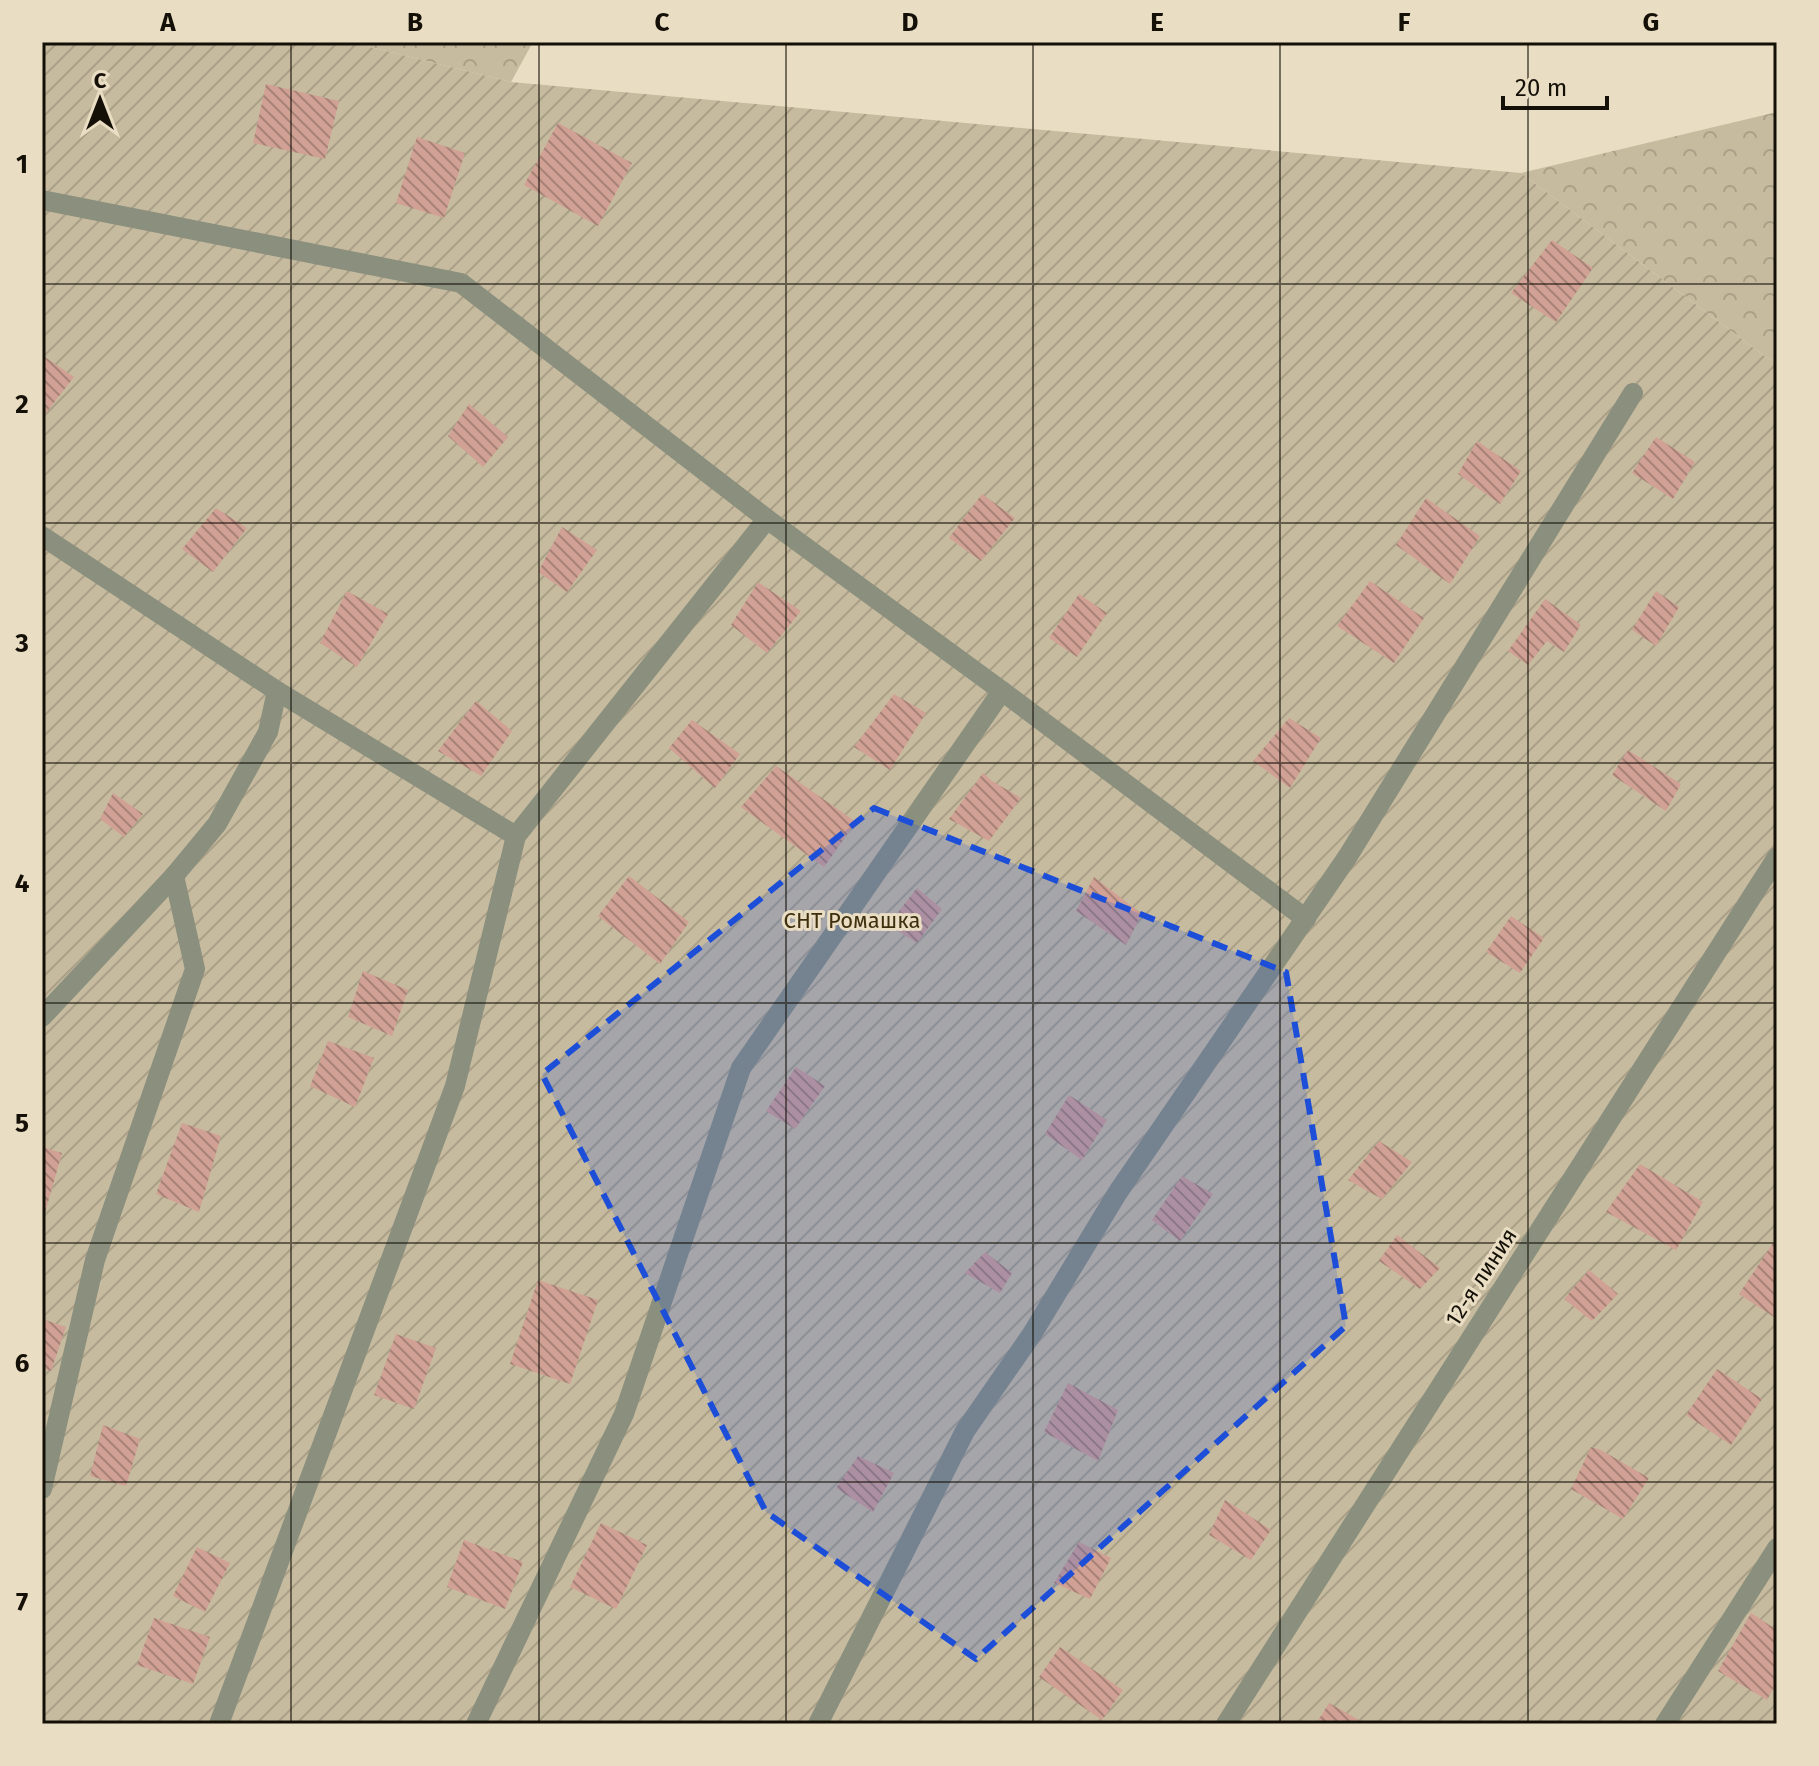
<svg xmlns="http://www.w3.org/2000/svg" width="1819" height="1766" font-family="'Fira Sans',sans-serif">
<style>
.forest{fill:url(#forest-crowns)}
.garden{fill:url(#garden-furrows)}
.building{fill:url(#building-back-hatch)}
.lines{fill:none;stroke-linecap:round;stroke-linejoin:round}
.minor{stroke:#8b8f7e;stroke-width:20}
.marked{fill:#1d4ed8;fill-opacity:0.2;stroke:#1d4ed8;stroke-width:6;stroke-dasharray:16 10;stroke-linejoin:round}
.grid{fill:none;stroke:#141007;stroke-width:2;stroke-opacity:0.55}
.labels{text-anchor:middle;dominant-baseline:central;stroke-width:6;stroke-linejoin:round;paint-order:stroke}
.park-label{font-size:22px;fill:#3e300e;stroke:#e9ddc3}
.street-label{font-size:22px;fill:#141007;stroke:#e9ddc3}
.neatline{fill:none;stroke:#141007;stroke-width:3}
.grid-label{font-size:26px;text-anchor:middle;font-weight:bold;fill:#141007}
</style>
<defs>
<pattern id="forest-crowns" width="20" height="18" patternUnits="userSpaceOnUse" patternTransform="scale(2)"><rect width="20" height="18" fill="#c7bb9f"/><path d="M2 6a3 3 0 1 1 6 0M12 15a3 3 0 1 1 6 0" fill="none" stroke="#aaa087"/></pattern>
<pattern id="garden-furrows" width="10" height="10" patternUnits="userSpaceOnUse" patternTransform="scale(2)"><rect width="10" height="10" fill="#c7bb9f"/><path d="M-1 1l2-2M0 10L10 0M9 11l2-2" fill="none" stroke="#aaa087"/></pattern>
<pattern id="building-back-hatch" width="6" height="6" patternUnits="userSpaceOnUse" patternTransform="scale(2)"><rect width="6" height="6" fill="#d0a194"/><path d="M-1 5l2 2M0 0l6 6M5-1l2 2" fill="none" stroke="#a88277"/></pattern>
</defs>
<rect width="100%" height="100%" fill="#e9ddc3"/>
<g class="forest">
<path d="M 350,42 L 533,42 L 511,82 Z"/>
<path d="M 1777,112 L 1777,360 L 1767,358 L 1521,173 Z"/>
</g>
<path class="garden" d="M 42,42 L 350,42 L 511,82 L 1521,173 L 1767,358 L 1777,360 L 1777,1724 L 42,1724 Z"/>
<g class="building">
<path d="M 266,84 L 339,101 L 325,159 L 253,143 Z"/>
<path d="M 558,123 L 632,163 L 598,226 L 524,185 Z"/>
<path d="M 417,137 L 465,153 L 444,218 L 396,203 Z"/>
<path d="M 1552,240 L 1593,268 L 1556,322 L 1511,293 Z"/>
<path d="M 42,355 L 74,377 L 42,418 Z"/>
<path d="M 469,404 L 508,437 L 483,467 L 448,436 Z"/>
<path d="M 1656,437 L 1695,462 L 1673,499 L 1632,473 Z"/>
<path d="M 1477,441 L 1521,471 L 1500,504 L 1458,474 Z"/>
<path d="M 982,494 L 1015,518 L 981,561 L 949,538 Z"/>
<path d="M 1426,498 L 1480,536 L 1450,584 L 1396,545 Z"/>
<path d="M 216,508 L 247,528 L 213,572 L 182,549 Z"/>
<path d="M 562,527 L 597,550 L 567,592 L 538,572 Z"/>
<path d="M 1370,581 L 1424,618 L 1394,663 L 1337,626 Z"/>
<path d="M 758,582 L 801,611 L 767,653 L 731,625 Z"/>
<path d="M 347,591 L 388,614 L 357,667 L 320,643 Z"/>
<path d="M 1656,591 L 1679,607 L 1656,646 L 1632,630 Z"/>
<path d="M 1079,594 L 1107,613 L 1077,657 L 1049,638 Z"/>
<path d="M 1545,599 L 1581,625 L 1564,652 L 1547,641 L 1528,665 L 1508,651 Z"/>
<path d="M 894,694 L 926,713 L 890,770 L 854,747 Z"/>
<path d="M 476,701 L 512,731 L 481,776 L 438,751 Z"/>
<path d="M 1289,718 L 1321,738 L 1290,788 L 1253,761 Z"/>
<path d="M 692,720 L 740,754 L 715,788 L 669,748 Z"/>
<path d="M 1628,750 L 1681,784 L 1666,811 L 1612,775 Z"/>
<path d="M 776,766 L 856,822 L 824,867 L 741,807 Z"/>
<path d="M 983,773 L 992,781 L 1021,798 L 989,841 L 949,819 Z"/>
<path d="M 113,793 L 143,814 L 124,837 L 100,819 Z"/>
<path d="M 629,876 L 689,922 L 660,964 L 598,916 Z"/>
<path d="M 1094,877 L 1142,914 L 1126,945 L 1076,911 Z"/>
<path d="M 917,888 L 942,909 L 917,943 L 888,925 Z"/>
<path d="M 1511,916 L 1544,938 L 1520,973 L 1486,952 Z"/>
<path d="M 363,971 L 408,990 L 392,1036 L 348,1017 Z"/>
<path d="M 328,1041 L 374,1058 L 355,1107 L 310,1086 Z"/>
<path d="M 796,1067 L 825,1086 L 795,1129 L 766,1111 Z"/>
<path d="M 1069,1095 L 1107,1120 L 1082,1160 L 1045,1134 Z"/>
<path d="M 182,1123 L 221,1136 L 199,1212 L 156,1194 Z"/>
<path d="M 1379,1141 L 1412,1162 L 1382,1199 L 1348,1180 Z"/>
<path d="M 42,1147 L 62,1153 L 45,1213 L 42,1212 Z"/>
<path d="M 1640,1164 L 1703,1202 L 1676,1250 L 1606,1212 Z"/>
<path d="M 1182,1176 L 1213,1194 L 1180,1241 L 1152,1220 Z"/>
<path d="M 1397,1235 L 1440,1268 L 1420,1289 L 1379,1261 Z"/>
<path d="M 1775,1240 L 1777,1241 L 1777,1319 L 1739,1294 Z"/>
<path d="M 985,1252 L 1012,1273 L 1000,1293 L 965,1273 Z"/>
<path d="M 1589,1270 L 1618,1294 L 1592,1321 L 1564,1299 Z"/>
<path d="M 538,1280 L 598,1300 L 570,1384 L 510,1364 Z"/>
<path d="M 42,1319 L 66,1327 L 51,1371 L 42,1368 Z"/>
<path d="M 396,1334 L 436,1348 L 414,1409 L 374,1395 Z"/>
<path d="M 1717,1369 L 1762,1399 L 1731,1445 L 1686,1415 Z"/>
<path d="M 1068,1383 L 1118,1410 L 1098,1461 L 1044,1432 Z"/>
<path d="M 103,1425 L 140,1439 L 126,1486 L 90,1476 Z"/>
<path d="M 1591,1447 L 1601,1450 L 1649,1478 L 1623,1519 L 1571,1489 Z"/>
<path d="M 858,1456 L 894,1473 L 873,1512 L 836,1488 Z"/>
<path d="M 1225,1500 L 1271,1530 L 1251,1560 L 1209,1535 Z"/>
<path d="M 601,1523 L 647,1545 L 616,1609 L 570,1587 Z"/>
<path d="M 464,1540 L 523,1562 L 505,1609 L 447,1587 Z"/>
<path d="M 1079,1542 L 1111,1558 L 1090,1599 L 1054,1583 Z"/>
<path d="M 197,1547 L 230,1563 L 205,1612 L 173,1596 Z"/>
<path d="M 1751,1613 L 1777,1630 L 1777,1682 L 1767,1700 L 1718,1671 Z"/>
<path d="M 154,1618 L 210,1637 L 193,1684 L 137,1665 Z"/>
<path d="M 1060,1647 L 1123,1690 L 1102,1720 L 1039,1677 Z"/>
<path d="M 1329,1703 L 1366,1724 L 1316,1724 Z"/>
</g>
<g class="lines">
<g class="minor">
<path d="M 42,200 L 461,283 L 767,519 L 1002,691 L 1306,919"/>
<path d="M 42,536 L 277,691 L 516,836"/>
<path d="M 42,1017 L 174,876 L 217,824 L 268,732 L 277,691"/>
<path d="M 42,1489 L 95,1260 L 195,969 L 174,876"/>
<path d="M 219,1724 L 455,1086 L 516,836 L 767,519"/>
<path d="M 476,1724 L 624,1414 L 741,1068 L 1002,691"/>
<path d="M 818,1724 L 965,1431 L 1032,1334 L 1118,1192 L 1348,856 L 1633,393"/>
<path d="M 1226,1724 L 1777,857"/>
<path d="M 1665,1724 L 1777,1548"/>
</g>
</g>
<path class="marked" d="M 874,808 L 1286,972 L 1346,1326 L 976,1659 L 766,1512 L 542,1074 Z"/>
<path class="grid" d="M 291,42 L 291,1724M 539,42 L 539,1724M 786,42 L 786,1724M 1033,42 L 1033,1724M 1280,42 L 1280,1724M 1528,42 L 1528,1724M 42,284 L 1777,284M 42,523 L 1777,523M 42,763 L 1777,763M 42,1003 L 1777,1003M 42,1243 L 1777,1243M 42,1482 L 1777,1482"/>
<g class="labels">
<g class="park-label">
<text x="852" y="920">СНТ Ромашка</text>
</g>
<g class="street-label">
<text transform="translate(1481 1277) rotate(-57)">12-я линия</text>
</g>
</g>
<rect width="1819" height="1766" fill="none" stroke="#e9ddc3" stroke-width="88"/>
<g transform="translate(100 100)" stroke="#e9ddc3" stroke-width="6" paint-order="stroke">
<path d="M0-6L14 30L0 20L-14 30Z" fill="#141007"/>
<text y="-12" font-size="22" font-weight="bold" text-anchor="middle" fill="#141007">С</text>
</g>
<path d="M1503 96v12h104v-12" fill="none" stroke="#141007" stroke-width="4"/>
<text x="1515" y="96" font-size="24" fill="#141007" stroke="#e9ddc3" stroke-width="6" paint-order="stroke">20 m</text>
<rect x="44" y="44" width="1731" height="1678" class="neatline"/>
<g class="grid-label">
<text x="168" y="31">A</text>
<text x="415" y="31">B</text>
<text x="662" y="31">C</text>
<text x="910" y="31">D</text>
<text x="1157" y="31">E</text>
<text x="1404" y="31">F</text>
<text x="1651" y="31">G</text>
<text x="22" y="173">1</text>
<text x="22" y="413">2</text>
<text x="22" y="652">3</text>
<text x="22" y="892">4</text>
<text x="22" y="1132">5</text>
<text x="22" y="1372">6</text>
<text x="22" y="1611">7</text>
</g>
</svg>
